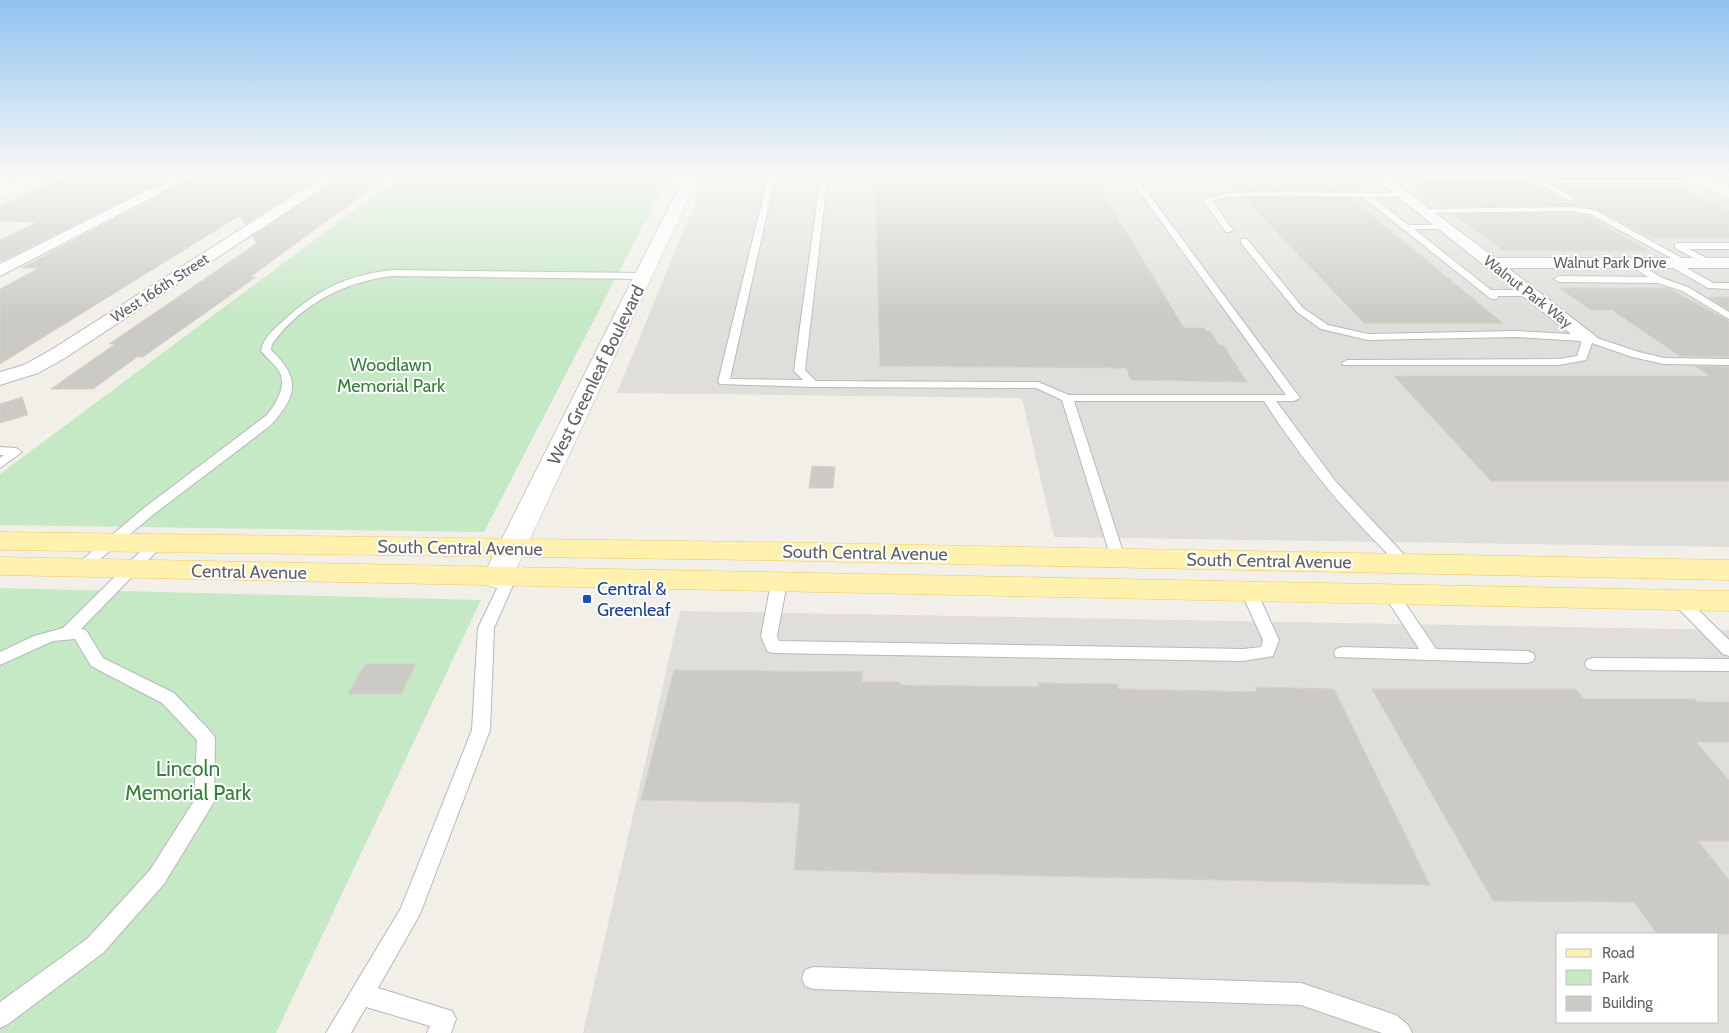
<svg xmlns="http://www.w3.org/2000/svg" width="1729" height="1033" font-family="Cabin,sans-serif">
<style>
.industrial{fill:#e0deda;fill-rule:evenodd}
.green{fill:#c5e8c5}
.building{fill:#cccac5;stroke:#d6d1c6}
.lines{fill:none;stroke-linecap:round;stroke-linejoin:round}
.service-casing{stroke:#b5b8bc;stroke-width:2}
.minor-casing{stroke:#b5b8bc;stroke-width:2}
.tertiary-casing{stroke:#b5b8bc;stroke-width:1}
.primary-casing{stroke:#f2c960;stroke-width:1}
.service{fill:#fff;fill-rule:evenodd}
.minor{fill:#fff;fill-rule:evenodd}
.tertiary{fill:#fff;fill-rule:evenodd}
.primary{fill:#fff2af;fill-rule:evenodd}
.transit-dot{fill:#1a4fb4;stroke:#fff;stroke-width:2}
.labels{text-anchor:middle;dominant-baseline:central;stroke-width:4;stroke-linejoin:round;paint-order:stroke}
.far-street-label{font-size:15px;fill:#5f6368;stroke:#fff}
.park-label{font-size:18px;fill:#348238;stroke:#fff}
.street-label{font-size:18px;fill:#5f6368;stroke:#fff}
.transit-label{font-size:18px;fill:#164399;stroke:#fff;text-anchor:start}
.near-park-label{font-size:21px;fill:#348238;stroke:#fff}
</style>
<rect width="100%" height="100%" fill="#f1efe8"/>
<g class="industrial">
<path d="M 707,173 L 1729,173 L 1729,547 L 1054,537 L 1022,398 L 617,393 Z"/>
<path d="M 680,611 L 1729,630 L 1729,1033 L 583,1033 ZM 1558,934 L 1718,934 L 1718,1022 L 1558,1022 Z"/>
</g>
<g class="green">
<path d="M 668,177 L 484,532 L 0,525 L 0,474 L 398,178 Z"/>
<path d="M 0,588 L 481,600 L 276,1033 L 0,1033 Z"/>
</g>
<g class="building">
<path d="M 73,173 L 179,173 L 0,262 L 0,240 L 37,222 L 0,221 L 0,205 Z"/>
<path d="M 201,173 L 326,173 L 245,224 L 239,216 L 0,364 L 0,289 L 39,268 L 21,268 Z"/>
<path d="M 347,173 L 385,173 L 375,180 L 383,180 L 250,277 L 256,277 L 143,357 L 137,357 L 93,389 L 51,389 L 115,344 L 109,344 L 257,243 L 252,236 Z"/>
<path d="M 875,173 L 1091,173 L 1184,328 L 1204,328 L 1205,331 L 1210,331 L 1219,345 L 1223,345 L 1247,382 L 1131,380 L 1126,368 L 880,366 Z"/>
<path d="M 1220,173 L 1311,173 L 1335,191 L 1237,191 Z"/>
<path d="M 1539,173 L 1648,173 L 1658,177 L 1559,177 L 1557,183 L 1559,185 L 1674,185 L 1729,211 L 1729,238 L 1650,238 L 1596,208 L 1571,205 L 1443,207 L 1415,186 L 1429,186 L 1422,181 L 1523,182 L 1537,184 L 1568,203 L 1578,200 L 1577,197 L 1547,180 L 1553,180 Z"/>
<path d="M 1244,198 L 1352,199 L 1503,323 L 1364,323 Z"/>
<path d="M 1571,213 L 1589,216 L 1649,251 L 1504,251 L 1453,214 Z"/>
<path d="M 1559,288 L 1666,288 L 1672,290 L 1729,321 L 1729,357 L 1680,356 L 1612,310 L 1591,310 Z"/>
<path d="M 1708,297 L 1729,297 L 1729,310 Z"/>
<path d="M 1695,366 L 1729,367 L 1729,481 L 1491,481 L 1394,376 L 1710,376 Z"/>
<path d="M 22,397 L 28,415 L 0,423 L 0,404 Z"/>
<path d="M 812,466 L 835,467 L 833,488 L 809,488 Z"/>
<path d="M 365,664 L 416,664 L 401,694 L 348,694 Z"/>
<path d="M 674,670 L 863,672 L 862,682 L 900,682 L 900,685 L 1039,687 L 1038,683 L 1117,684 L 1118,689 L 1257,692 L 1255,687 L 1334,689 L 1430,885 L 794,870 L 800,803 L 641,800 Z"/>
<path d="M 1372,689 L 1576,689 L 1584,699 L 1695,699 L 1698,702 L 1729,702 L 1729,742 L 1696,742 L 1729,780 L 1729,841 L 1698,841 L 1729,880 L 1729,934 L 1657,934 L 1634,902 L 1493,901 Z"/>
</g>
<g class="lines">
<g class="service-casing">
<g id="service">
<path d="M 769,173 L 776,173 L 730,379 L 803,380 L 794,371 L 821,173 L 828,173 L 805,370 L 816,381 L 1038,382 L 1069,395 L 1286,395 L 1126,173 L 1133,173 L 1300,398 L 1294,401 L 1276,401 L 1336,482 L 1412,563 L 1405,568 L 1400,566 C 1348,516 1303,462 1264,401 L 1074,401 L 1125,558 L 1118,563 L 1111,558 L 1062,400 L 1036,388 L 813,387 L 720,384 L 718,382 Z"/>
<path d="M 1380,175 L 1540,178 L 1576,199 L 1569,201 L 1538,182 L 1523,180 L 1377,179 L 1376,177 Z"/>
<path d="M 1562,179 L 1702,179 L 1706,181 L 1702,183 L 1559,183 L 1559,179 Z"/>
<path d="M 1252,192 L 1405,193 L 1406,195 L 1402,197 L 1373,197 L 1408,225 L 1448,225 L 1448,229 L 1414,229 L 1491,290 L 1530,290 L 1535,293 L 1530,296 L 1498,296 L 1497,299 L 1491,299 L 1363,197 L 1252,196 L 1227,197 L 1212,201 L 1233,230 L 1229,232 L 1226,232 L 1203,200 L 1227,193 Z"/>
<path d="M 1571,207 L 1595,210 L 1691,263 L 1684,265 L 1590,214 L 1571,211 L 1423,213 L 1419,211 L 1423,209 Z"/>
<path d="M 1241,239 L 1247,239 L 1303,308 L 1328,325 L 1368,334 L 1516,331 L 1588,335 L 1639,352 L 1664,358 L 1729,359 L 1729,365 L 1664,364 L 1632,357 L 1592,343 L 1586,360 L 1559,365 L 1343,365 L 1342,363 L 1347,360 L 1559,359 L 1577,356 L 1582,341 L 1516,337 L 1368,340 L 1321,329 L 1297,312 L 1241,243 Z"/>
<path d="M 1678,243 L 1729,243 L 1729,249 L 1689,249 L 1712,261 L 1713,263 L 1709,266 L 1675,248 L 1675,244 Z"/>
<path d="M 1633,260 L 1662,278 L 1688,287 L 1729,312 L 1729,319 L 1682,291 L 1658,283 L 1559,282 L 1554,279 L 1559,276 L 1648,277 L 1630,265 L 1629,263 Z"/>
<path d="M 1670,262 L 1676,262 L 1713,283 L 1729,283 L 1729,289 L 1708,288 L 1670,266 Z"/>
<path d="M 392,270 L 645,273 L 650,276 L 645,279 L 392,276 C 344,282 301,304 272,344 L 271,350 C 301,378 297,396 271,425 L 154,514 L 86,571 L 76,571 L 74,568 L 76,565 L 144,508 L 267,415 C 277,402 289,383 277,368 C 272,362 266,357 261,351 C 263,338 273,330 283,321 C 318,289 345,276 392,270 Z"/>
<path d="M 0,447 L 16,448 L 22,452 L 0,468 L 0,458 L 4,455 L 0,455 Z"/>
<path d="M 156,540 L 161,541 L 163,544 L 161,547 L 81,629 L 86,630 L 103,658 L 174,693 L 212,733 L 215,738 L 214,802 L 164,884 L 103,953 L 8,1024 L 0,1028 L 0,1002 L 87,939 L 150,870 L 194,801 L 197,740 L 162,703 L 91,666 L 75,639 L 53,641 L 0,665 L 0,652 L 34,636 L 63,628 L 151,541 Z"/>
<path d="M 509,573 L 516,578 L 494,628 L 490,730 L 420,914 L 378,988 L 452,1011 L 456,1019 L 451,1033 L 427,1033 L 430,1026 L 366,1007 L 351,1033 L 326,1033 L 401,908 L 472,730 L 478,628 L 502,578 Z"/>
<path d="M 779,578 L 787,583 L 777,636 L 779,641 L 1243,649 L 1261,647 L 1263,640 L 1241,592 L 1244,588 L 1254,588 L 1257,592 L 1279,640 L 1273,656 L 1243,661 L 773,653 L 767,651 L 761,636 L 771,583 Z"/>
<path d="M 1392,590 L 1397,591 L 1436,649 L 1527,651 L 1533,653 L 1535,657 L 1533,661 L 1527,663 L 1336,657 L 1334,653 L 1336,649 L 1342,647 L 1419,649 L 1384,595 L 1387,591 Z"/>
<path d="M 1679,595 L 1684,596 L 1729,640 L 1729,656 L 1723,654 L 1674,604 L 1671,600 L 1674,596 Z"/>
<path d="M 1593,658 L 1729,659 L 1729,671 L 1593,670 L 1587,668 L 1585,664 L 1587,660 Z"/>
<path d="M 813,967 L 1301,983 L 1396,1015 L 1408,1025 L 1412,1033 L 1382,1033 L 1301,1005 L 813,989 L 805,986 L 802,978 L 805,970 Z"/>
</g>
</g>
<g class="minor-casing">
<g id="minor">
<path d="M 182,173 L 199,173 L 0,276 L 0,264 Z"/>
<path d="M 329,173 L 345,173 L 65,358 L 38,373 L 0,385 L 0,372 L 24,365 L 51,350 Z"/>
<path d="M 1368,173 L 1382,173 L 1495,258 L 1729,258 L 1729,268 L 1508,268 L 1598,338 L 1595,342 L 1581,342 Z"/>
</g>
</g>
<g class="tertiary-casing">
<g id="tertiary">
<path d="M 37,173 L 55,173 L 53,176 L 0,198 L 0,188 Z"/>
<path d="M 686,173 L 700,173 L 512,578 L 508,585 L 497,588 L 486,585 L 482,578 Z"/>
<path d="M 1677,173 L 1695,173 L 1729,187 L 1729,198 L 1679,176 Z"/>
</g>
</g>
<g class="primary-casing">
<g id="primary">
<path d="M 0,532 L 756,542 L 1729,560 L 1729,580 L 756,560 L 0,550 Z"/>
<path d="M 0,557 L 1729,591 L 1729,611 L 0,575 Z"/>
</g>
</g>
<use href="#service" class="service"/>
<use href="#minor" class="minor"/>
<use href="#tertiary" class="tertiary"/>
<use href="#primary" class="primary"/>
</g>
<linearGradient id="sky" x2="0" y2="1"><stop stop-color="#8fc3f1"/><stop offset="0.55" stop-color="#f9f8f5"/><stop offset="1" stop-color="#f9f8f5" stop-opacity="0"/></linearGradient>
<rect width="1729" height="317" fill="url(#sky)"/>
<rect class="transit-dot" x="582" y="594" width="10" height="10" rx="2.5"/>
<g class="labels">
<g class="far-street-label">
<text x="1610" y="263">Walnut Park Drive</text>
<text transform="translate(160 288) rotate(-33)">West 166th Street</text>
<text transform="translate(1528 292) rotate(38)">Walnut Park Way</text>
</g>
<g class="park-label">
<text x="391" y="365">Woodlawn<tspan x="391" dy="21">Memorial Park</tspan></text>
</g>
<g class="street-label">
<text transform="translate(596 375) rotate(-64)">West Greenleaf Boulevard</text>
<text transform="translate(460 548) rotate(1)">South Central Avenue</text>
<text transform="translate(865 553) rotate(1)">South Central Avenue</text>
<text transform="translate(1269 561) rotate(1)">South Central Avenue</text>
<text transform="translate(249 572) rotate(1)">Central Avenue</text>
</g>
<g class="transit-label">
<text x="597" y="589">Central &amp;<tspan x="597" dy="21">Greenleaf</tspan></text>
</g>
<g class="near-park-label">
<text x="188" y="768">Lincoln<tspan x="188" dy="24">Memorial Park</tspan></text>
</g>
</g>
<rect x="1556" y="933" width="162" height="90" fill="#ffffff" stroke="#bfc1c3"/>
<rect x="1566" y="949" width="25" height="8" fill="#fff2af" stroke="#bfc1c3"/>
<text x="1602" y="958" font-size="15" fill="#5f6368">Road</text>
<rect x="1566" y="970" width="25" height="15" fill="#c5e8c5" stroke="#bfc1c3"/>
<text x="1602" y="983" font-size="15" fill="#5f6368">Park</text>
<rect x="1566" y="996" width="25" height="15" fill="#cccac5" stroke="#bfc1c3"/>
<text x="1602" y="1008" font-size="15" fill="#5f6368">Building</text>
</svg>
